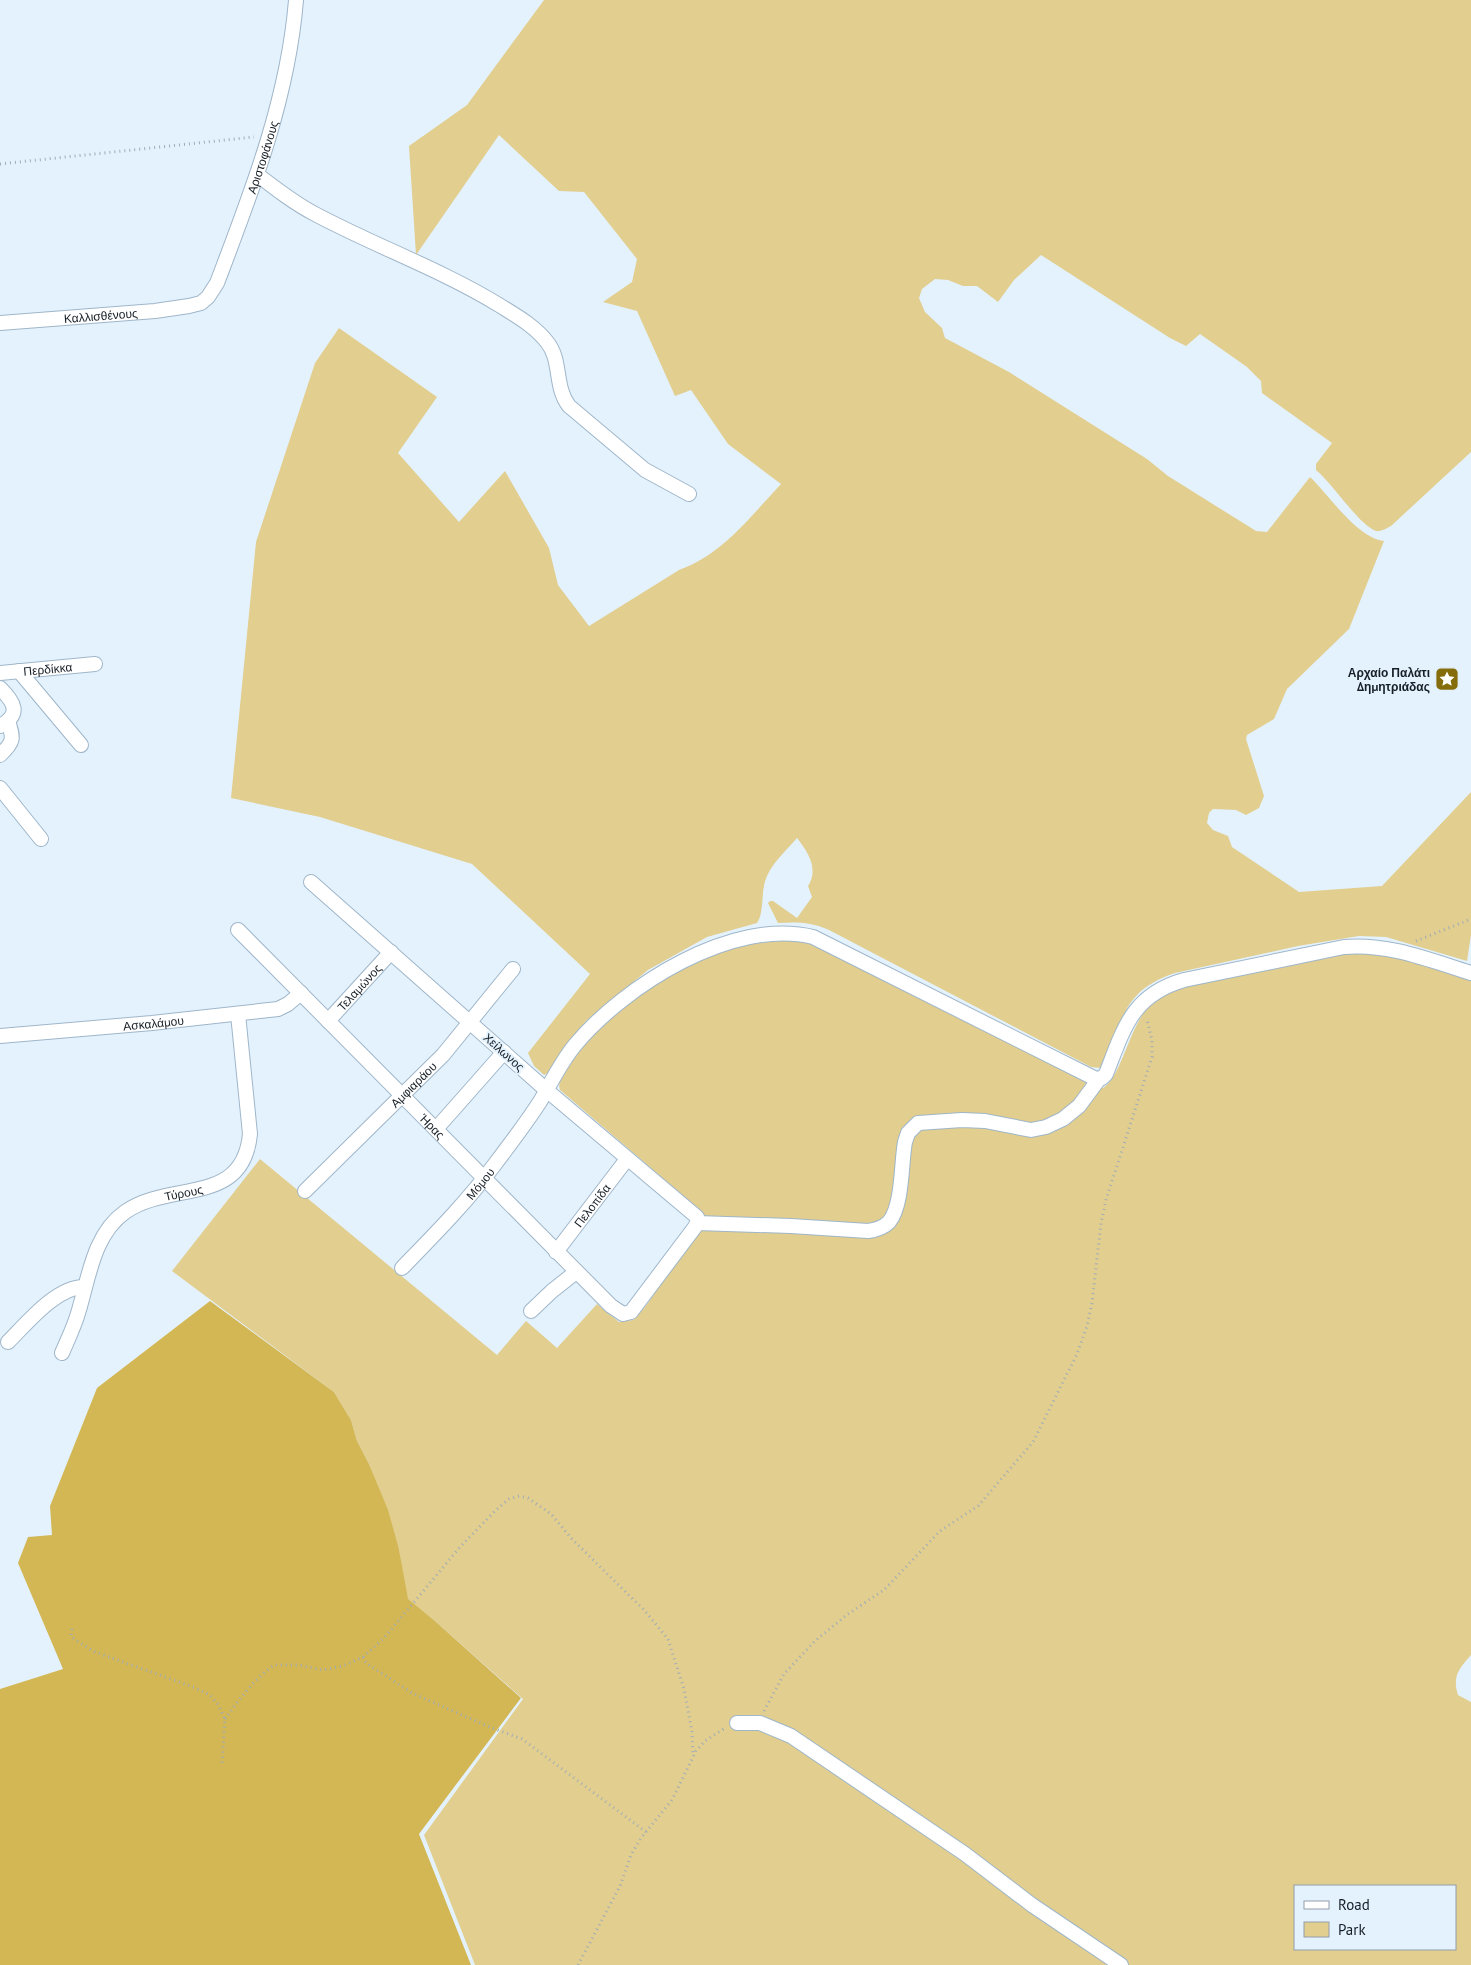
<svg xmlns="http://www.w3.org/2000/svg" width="1471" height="1965" font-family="'PT Sans',sans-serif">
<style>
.green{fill:#e2ce8f;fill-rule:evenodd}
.forest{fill:#d4b755}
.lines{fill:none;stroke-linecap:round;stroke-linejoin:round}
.street-casing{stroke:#9fb6c9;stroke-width:16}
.path{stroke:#a0acb7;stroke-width:3;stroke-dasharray:1 4;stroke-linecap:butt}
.street{stroke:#fff;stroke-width:14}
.labels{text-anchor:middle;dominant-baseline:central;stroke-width:4;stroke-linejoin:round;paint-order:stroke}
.street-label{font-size:12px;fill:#161e26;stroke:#e4f2fe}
.poi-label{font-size:12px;font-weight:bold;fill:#161e26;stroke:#e4f2fe;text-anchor:end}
</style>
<rect width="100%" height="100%" fill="#e4f2fe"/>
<g class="green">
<path d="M 544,0 L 1471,0 L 1471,452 L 1391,526 C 1387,528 1381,532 1376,531 C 1359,525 1333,484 1316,470 L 1316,464 L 1332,443 L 1262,393 L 1261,381 L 1247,367 L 1200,334 L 1186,346 L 1170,338 L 1041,255 L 1014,280 L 998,302 L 977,286 L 963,286 L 948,280 L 935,279 L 922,289 L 919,298 L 925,312 L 942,328 L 945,338 L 1009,372 L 1147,459 L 1168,476 L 1256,531 L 1267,532 L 1310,477 C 1330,496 1357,538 1384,541 L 1349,629 L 1287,689 L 1274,719 L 1247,735 L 1246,739 L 1264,796 L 1259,808 L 1246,815 L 1236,810 L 1213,809 L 1209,813 L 1207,823 L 1213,830 L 1228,836 L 1232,847 L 1299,892 L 1382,886 L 1471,792 L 1471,935 L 1467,961 L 1386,937 L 1359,936 L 1298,946 L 1175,973 C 1119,992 1125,1022 1101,1068 L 1091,1067 L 829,930 C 811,922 797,922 778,923 L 768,903 L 770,901 L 773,901 L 797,918 L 812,897 L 808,886 C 819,869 808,852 797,838 C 786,851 774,861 767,876 C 760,891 765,912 757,923 L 707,937 L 648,970 L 586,1021 L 562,1052 L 550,1072 L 544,1075 L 534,1066 L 528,1053 L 590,974 L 472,864 L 320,817 L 231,798 L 256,542 L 315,363 L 339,328 L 437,397 L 398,453 L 459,522 L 505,471 L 549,548 L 558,585 L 589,626 L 679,570 C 723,554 749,518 781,484 L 728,444 L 691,390 L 675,396 L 637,311 L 603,302 L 632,282 L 637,259 L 584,192 L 559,191 L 499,135 L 416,255 L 409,146 L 467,105 Z"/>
<path d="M 781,941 L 796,941 L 815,944 L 1098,1087 L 1103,1088 C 1120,1079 1130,1027 1147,1009 C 1174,979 1222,977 1259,970 C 1290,964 1322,958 1353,952 L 1378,952 L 1471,978 L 1471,1655 C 1459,1669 1452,1676 1458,1695 L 1471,1702 L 1471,1965 L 475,1965 L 424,1835 L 523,1699 L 435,1621 L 407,1599 L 399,1549 L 377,1485 L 369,1464 L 357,1441 L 351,1420 L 334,1392 L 172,1271 L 260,1159 L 497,1355 L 526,1321 L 557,1348 L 597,1304 L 619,1322 L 633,1320 L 639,1314 L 648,1303 L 669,1271 L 705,1226 L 707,1220 L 701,1211 L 560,1090 C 557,1082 563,1076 567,1069 C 593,1028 634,997 675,973 C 686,966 697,959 709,955 C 733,946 756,943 781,941 ZM 1295,1886 L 1455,1886 L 1455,1949 L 1295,1949 Z"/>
</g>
<path class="forest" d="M 210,1301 L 334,1392 L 351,1420 L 357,1441 L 369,1464 L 388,1510 L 399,1549 L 408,1599 L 435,1621 L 521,1698 L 419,1834 L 471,1965 L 0,1965 L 0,1689 L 63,1669 L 18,1563 L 28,1537 L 52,1535 L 50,1506 L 97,1388 Z"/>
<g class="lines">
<g class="street-casing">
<g id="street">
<path d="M 258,175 C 276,189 294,203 315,214 C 375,246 440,269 499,305 C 515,315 535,326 547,342 C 562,360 554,387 569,406 L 645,470 L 689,494"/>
<path id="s1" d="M 0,323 L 155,311 L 189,306 L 201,303 L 208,297 L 217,283 C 252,191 288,99 296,0"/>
<path d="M 19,671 L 81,745"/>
<path id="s2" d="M 0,673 L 95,664"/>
<path d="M 0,688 C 14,702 22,714 0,726"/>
<path d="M 0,755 C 14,742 14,739 8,721"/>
<path d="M 0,788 L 41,839"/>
<path id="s3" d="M 238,930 L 611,1306 L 623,1314 L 631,1312 L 695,1227 L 698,1221 L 697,1217 L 544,1088 L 311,882"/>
<path id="s4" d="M 328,1021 L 391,952"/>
<path id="s5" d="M 0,1036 L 152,1023 L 278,1009 L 288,1004 L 301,993"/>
<path d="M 436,1129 L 504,1052"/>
<path id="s6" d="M 305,1191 L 443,1055 L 513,969"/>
<path d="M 697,1223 L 791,1226 L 868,1231 C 876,1230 883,1228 889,1222 C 903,1205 901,1163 905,1142 L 908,1133 L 918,1123 L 962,1120 L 985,1121 L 1031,1130 L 1046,1127 L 1063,1119 L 1079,1106 L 1099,1079"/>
<path id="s7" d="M 556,1252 L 627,1159"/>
<path id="s8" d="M 402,1268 C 434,1235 467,1202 495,1164 C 511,1143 527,1122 541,1100 C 552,1081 561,1062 575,1045 C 624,986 733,917 813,937 L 1096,1079 L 1102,1078 L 1106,1074 C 1124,1028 1132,995 1184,980 L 1344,947 C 1388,943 1429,960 1471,973"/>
<path d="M 531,1311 L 552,1291 L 576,1272"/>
<path d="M 8,1342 C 28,1322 57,1286 85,1287"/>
<path id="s9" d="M 62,1353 C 68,1339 75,1325 79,1310 C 89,1276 94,1234 125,1212 C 171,1180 243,1207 250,1134 L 238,1014"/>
<path d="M 737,1723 L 760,1723 L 791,1736 L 965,1854 L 1032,1905 L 1121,1965"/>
</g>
</g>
<g class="path">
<path d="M 0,164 L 254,137"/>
<path d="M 1416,941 L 1471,919"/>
<path d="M 72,1629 L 71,1636 L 77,1641 L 95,1652 L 193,1687 L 210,1695 L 217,1703 L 225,1719 L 222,1764"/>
<path d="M 363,1657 L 366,1663 L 412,1693 L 492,1728 L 522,1739 L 646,1832"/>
<path d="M 764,1711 L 784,1674 L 815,1641 L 848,1614 L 884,1590 L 940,1531 L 978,1506 L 1033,1442 L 1077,1354 L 1087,1326 L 1092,1303 L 1101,1223 L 1106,1200 L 1152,1057 L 1152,1040 L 1147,1020"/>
<path d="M 225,1719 C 239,1699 254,1680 274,1665 L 298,1665 L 323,1670 L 343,1666 L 363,1657 L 385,1637 L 460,1547 L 495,1511 L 509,1499 L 519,1496 L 528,1498 L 551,1514 L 572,1539 L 645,1611 L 668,1639 L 684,1689 L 692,1732 L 693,1756"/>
<path d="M 578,1965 L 620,1886 L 631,1855 L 641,1838 L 672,1800 L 696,1751 L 705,1741 L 725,1728"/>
</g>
<use href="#street" class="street"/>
</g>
<defs>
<g id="sight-square" transform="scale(1.25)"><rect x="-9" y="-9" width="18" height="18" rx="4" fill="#866d0c" stroke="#e4f2fe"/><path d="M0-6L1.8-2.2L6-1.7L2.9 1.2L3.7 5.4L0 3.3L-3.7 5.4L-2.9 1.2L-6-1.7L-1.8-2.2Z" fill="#fff"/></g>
</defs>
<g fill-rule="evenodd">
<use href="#sight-square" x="1447" y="679"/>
</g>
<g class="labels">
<g class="street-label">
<text stroke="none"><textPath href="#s1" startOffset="362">Αριστοφάνους</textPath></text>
<text stroke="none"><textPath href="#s1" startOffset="101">Καλλισθένους</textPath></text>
<text stroke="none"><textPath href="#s2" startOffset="48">Περδίκκα</textPath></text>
<text stroke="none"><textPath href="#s4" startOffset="46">Τελαμώνος</textPath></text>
<text stroke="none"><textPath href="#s5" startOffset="154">Ασκαλάμου</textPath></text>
<text transform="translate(504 1052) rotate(42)">Χείλωνος</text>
<text stroke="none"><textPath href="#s6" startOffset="152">Αμφιαράου</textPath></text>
<text stroke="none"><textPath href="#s3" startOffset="276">Ήρας</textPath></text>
<text stroke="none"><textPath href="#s8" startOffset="115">Μόμου</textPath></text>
<text stroke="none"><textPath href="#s9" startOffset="219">Τύρους</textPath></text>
<text stroke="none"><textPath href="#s7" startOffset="59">Πελοπίδα</textPath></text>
</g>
<g class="poi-label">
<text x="1430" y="672">Αρχαίο Παλάτι<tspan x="1430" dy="14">Δημητριάδας</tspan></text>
</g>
</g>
<rect x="1294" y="1885" width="162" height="65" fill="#e4f2fe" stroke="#929da8"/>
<rect x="1304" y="1901" width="25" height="8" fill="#ffffff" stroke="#929da8"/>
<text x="1338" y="1910" font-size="15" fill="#161e26">Road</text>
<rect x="1304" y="1922" width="25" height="15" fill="#e2ce8f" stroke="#929da8"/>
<text x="1338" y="1935" font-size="15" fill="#161e26">Park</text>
</svg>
